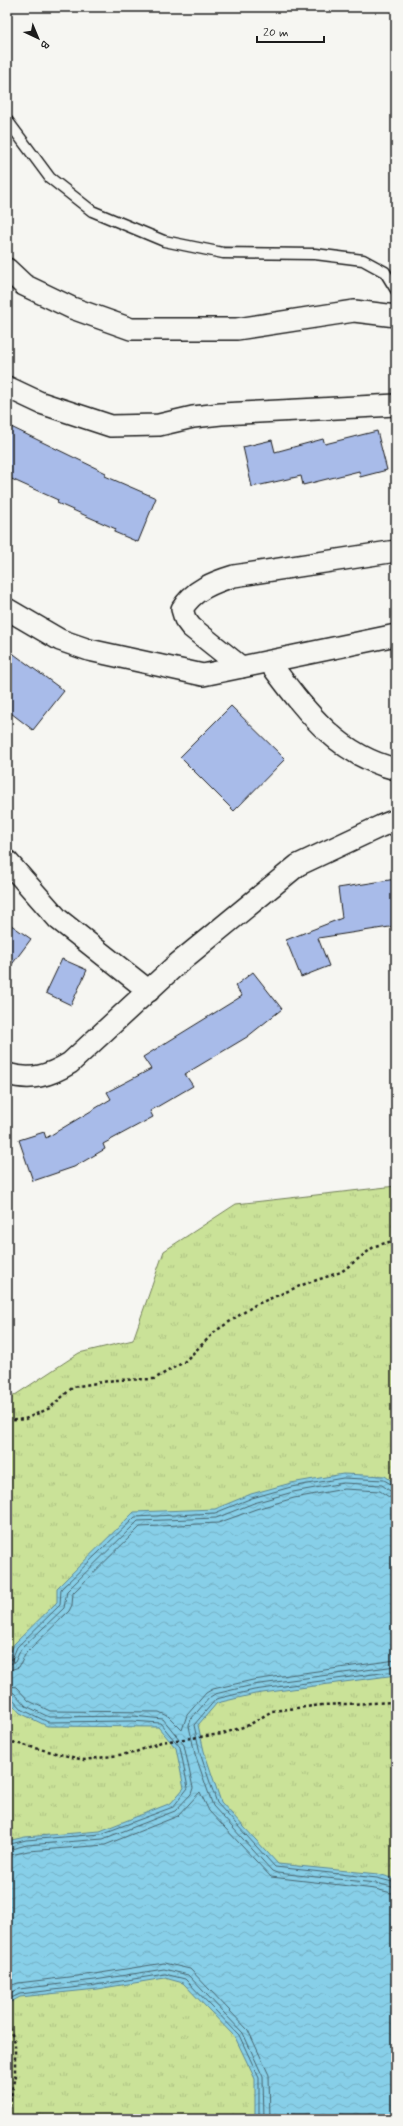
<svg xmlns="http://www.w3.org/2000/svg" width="403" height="2126" font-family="Mynerve,sans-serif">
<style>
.grass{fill:url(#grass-tufts);stroke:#737f5a}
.water{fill:url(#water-waves);stroke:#5c8796}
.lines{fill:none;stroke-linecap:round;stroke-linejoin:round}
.shore{stroke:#47646e;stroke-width:1}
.building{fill:#a8bbe9;stroke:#1c1c1c}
.lane-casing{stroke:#1c1c1c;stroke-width:13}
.street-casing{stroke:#1c1c1c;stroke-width:24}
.path{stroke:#1c1c1c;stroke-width:2.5;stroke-dasharray:3 3;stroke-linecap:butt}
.lane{stroke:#f6f6f2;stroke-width:10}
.street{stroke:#f6f6f2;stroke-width:21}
</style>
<defs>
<pattern id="grass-tufts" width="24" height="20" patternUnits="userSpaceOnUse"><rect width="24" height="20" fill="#cae298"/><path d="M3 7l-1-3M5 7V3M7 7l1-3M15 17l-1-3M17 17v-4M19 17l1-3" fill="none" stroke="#adc182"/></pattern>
<pattern id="water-waves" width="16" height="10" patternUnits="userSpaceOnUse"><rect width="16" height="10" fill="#87cfe8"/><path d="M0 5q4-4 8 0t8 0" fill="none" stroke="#74b1c6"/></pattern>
</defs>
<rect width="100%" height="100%" fill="#f6f6f2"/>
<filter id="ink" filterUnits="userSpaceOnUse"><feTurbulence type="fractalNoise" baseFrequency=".025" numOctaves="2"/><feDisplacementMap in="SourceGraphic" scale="8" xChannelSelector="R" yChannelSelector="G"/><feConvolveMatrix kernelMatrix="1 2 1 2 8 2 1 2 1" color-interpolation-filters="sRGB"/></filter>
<g filter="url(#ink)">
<path class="grass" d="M 396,1186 L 396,2119 L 7,2119 L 7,1396 L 12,1397 L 79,1353 L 133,1340 L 164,1251 L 236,1204 Z"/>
<path class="water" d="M 343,1474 L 385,1476 L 396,1484 L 396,1675 L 255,1694 L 217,1703 L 198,1725 L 204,1751 L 221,1802 L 278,1864 L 378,1874 L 396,1879 L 396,2119 L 255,2119 L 255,2079 L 235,2037 L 183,1983 L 165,1978 L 97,1989 L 20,1997 L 7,2004 L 7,1841 L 25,1837 L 100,1831 L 171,1803 L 184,1788 L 176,1748 L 158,1727 L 47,1726 L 20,1713 L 7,1698 L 7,1660 L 14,1644 L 57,1602 L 57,1588 L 134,1512 L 215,1509 L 251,1494 L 291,1483 Z"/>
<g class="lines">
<g class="shore">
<path d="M 7,1660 L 12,1659 L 17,1647 L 60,1605 L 61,1589 L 135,1517 L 215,1513 L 252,1498 L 291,1487 L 343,1478 L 384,1480 L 396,1487"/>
<path d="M 7,1665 L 15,1662 L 21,1649 L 64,1608 L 67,1591 L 138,1521 L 216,1518 L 254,1503 L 293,1492 L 343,1483 L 382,1485 L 390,1491 L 396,1492"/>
<path d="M 396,1666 L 253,1685 L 215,1694 L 210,1697 L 191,1719 L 189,1726 L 195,1754 L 213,1806 L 272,1871 L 277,1873 L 376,1883 L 396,1888"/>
<path d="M 7,1671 L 19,1667 L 26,1653 L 69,1611 L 72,1605 L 73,1593 L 140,1527 L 218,1523 L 256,1509 L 294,1498 L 344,1489 L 380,1491 L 389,1497 L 396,1498"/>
<path d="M 396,1671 L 254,1690 L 216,1699 L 194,1725 L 200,1753 L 217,1803 L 275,1867 L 377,1878 L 396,1883"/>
<path d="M 7,1685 L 16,1687 L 29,1701 L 50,1711 L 159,1712 L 168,1716 L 182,1730 L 187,1715 L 206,1693 L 213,1689 L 253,1680 L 396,1660"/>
<path d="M 7,1691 L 14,1693 L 26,1706 L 49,1717 L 133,1716 L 163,1719 L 184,1745 L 193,1788 L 191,1794 L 175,1811 L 103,1839 L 27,1845 L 7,1850"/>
<path d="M 7,1696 L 11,1697 L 23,1710 L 48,1722 L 132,1721 L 160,1723 L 180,1747 L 188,1788 L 173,1807 L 101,1834 L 26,1840 L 7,1845"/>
<path d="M 7,1856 L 28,1851 L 105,1845 L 178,1816 L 200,1792 L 209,1811 L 271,1877 L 375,1889 L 396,1894"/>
<path d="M 7,1987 L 18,1983 L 94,1974 L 164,1963 L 190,1969 L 248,2030 L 269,2075 L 270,2119"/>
<path d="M 7,1994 L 19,1989 L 95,1980 L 164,1969 L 188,1975 L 243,2033 L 263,2077 L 264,2119"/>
<path d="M 7,2000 L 20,1994 L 96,1985 L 165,1974 L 185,1979 L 239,2035 L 259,2078 L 259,2119"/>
</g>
</g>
<g class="building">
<path d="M 7,425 L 106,473 L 105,476 L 156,498 L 138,542 L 114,532 L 116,529 L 57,503 L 58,500 L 7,477 Z"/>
<path d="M 377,431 L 387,470 L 360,477 L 359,471 L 303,485 L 301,476 L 252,487 L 243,447 L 272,440 L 275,452 L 323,439 L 325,444 Z"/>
<path d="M 7,649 L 64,691 L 33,730 L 7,710 Z"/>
<path d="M 231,706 L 285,759 L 234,811 L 180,757 Z"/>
<path d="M 396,879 L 396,926 L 318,938 L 329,966 L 301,977 L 286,940 L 342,918 L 338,888 Z"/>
<path d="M 7,922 L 31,939 L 7,971 Z"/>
<path d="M 62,959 L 87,970 L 71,1005 L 46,993 Z"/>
<path d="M 253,972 L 282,1009 L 247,1037 L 185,1074 L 193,1086 L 150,1111 L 153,1117 L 103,1144 L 105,1149 L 74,1167 L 33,1181 L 19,1140 L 44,1132 L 46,1138 L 111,1099 L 107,1092 L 151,1069 L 143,1057 L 242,996 L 235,986 Z"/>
</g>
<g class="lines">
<g class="lane-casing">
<path id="lane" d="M 7,120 L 50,178 L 92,211 L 164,241 L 223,253 L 315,254 L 363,260 L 385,272 L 396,290"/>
</g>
<g class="street-casing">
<g id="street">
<path d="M 7,269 L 24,285 L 72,308 L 131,329 L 237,329 L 354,311 L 396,316"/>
<path d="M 7,387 L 41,403 L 111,426 L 159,425 L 193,417 L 221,414 L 396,405"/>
<path d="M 7,609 L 60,640 L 89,650 L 203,675 L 396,635"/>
<path d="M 269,662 C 304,708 336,755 396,769"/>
<path d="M 241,667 L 191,627 L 185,619 L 182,609 C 193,590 214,582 234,576 L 396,551"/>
<path d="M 7,861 L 58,919 L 149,991"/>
<path d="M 7,1074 C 31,1081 49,1076 70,1063 L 176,965 L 298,865 L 381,826 L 396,820"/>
</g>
</g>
<g class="path">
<path d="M 7,1421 L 25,1419 L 50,1408 L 73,1387 L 115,1380 L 154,1379 L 184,1362 L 217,1330 L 255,1305 L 302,1285 L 341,1272 L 375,1246 L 396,1240"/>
<path d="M 7,1741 L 84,1760 L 133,1753 L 161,1742 L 222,1734 L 249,1725 L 272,1711 L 322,1705 L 396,1702"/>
<path d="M 7,2022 L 15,2042 L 15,2075 L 7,2118"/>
</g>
<use href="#lane" class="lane"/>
<use href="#street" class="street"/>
</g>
</g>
<rect width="403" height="2126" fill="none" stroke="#f6f6f2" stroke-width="24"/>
<rect x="12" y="12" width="379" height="2102" fill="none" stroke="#1c1c1c" stroke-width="1.5" filter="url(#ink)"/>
<g transform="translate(38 38) rotate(136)" stroke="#f6f6f2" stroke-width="3" paint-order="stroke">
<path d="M0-3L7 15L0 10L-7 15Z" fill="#1c1c1c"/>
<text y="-6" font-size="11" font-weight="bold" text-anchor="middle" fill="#1c1c1c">B</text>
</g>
<path d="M257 36v6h67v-6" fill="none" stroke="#1c1c1c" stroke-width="2"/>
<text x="263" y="36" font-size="12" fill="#1c1c1c" stroke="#f6f6f2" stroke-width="3" paint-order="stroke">20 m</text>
</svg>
